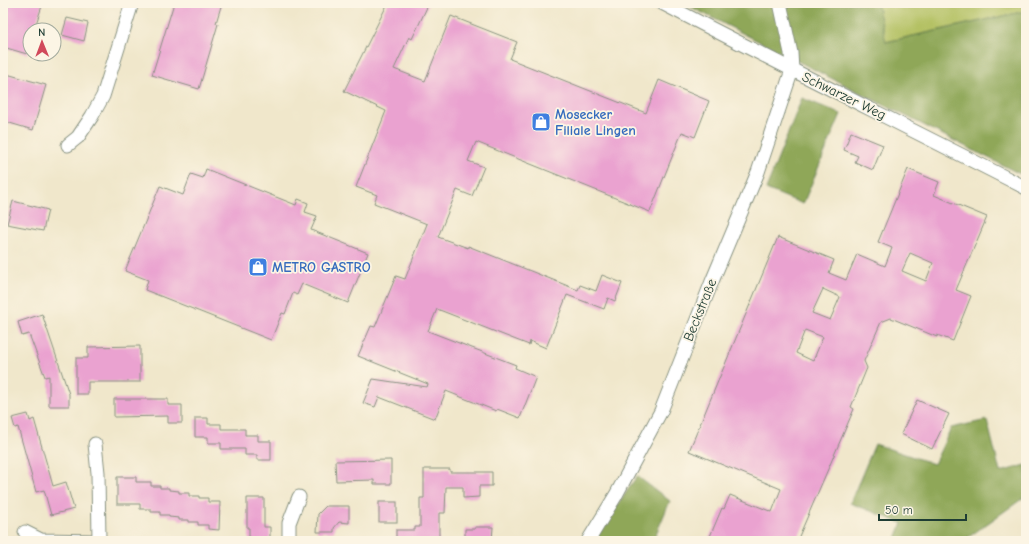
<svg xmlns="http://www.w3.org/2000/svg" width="1029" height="544" font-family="'Comic Neue',sans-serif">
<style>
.green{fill:#b4c163;stroke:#6a7f4c}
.forest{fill:#8fa759;stroke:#577246}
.building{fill:#eaa2d0;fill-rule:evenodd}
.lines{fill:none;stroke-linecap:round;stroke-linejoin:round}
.street-casing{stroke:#889280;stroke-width:15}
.street{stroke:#fff;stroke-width:13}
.labels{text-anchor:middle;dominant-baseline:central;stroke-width:3.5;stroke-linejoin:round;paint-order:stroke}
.street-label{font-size:14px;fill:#1f3d34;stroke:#fcf5e5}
.shop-label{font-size:14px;font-weight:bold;fill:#366cbe;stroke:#fcf5e5;text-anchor:start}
</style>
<rect width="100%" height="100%" fill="#fcf5e5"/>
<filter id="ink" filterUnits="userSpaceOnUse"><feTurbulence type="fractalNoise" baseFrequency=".025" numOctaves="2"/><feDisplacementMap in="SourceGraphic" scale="8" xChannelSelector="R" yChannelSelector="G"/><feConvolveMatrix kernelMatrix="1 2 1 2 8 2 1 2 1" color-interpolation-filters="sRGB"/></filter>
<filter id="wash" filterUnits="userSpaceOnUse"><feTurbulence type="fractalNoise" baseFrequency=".012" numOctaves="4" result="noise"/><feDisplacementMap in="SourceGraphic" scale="16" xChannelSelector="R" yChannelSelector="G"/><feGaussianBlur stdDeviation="0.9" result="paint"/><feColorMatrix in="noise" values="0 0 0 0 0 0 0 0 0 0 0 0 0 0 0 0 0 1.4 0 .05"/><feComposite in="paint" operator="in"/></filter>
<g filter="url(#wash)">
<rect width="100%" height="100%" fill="#f0e7cb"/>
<path class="green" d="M 877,3 L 1026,3 L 1026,11 L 885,42 Z"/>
<g class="forest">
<path d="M 683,3 L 877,3 L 886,42 L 1026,11 L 1026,177 Z"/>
<path d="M 802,98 L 841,114 L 803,204 L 766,189 Z"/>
<path d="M 987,420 L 1000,472 L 1026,465 L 1026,496 L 963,541 L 895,541 L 902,523 L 850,503 L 875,444 L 934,464 L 951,428 Z"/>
<path d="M 637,476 L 670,501 L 653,541 L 594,541 Z"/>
</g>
<g id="blocks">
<g class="building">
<path d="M 3,3 L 43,3 L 34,30 L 30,30 L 30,44 L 27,54 L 3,47 Z"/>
<path d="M 174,3 L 222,3 L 216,23 L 218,24 L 199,89 L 152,75 Z"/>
<path d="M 388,3 L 429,3 L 412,39 L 409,37 L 394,69 L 425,81 L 451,16 L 517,42 L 510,59 L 646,113 L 659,80 L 709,101 L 695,137 L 682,132 L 650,212 L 476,142 L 468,161 L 484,167 L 472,196 L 457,190 L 438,237 L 468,248 L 468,246 L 578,290 L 580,285 L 596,291 L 602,275 L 622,283 L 615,301 L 608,298 L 604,309 L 567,295 L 546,348 L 530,341 L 529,345 L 437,309 L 428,331 L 516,365 L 515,368 L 536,377 L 520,418 L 497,409 L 496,411 L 446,391 L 435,419 L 379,397 L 375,407 L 363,403 L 373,379 L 427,387 L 428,384 L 358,356 L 371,326 L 375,327 L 396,276 L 405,279 L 427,224 L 374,203 L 377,195 L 356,187 L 386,111 L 344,91 Z"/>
<path d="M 67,18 L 88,23 L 84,41 L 62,35 Z"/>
<path d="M 3,73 L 46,85 L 33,130 L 3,121 Z"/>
<path d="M 851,132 L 883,145 L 873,170 L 855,162 L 858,156 L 844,150 Z"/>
<path d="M 206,169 L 296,205 L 298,199 L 308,203 L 305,212 L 317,216 L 311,230 L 368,253 L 348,303 L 302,284 L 297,295 L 293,293 L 285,314 L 282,313 L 271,340 L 145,290 L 148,280 L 125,271 L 160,186 L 183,195 L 191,174 L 203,178 Z"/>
<path d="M 908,169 L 939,182 L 934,195 L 987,217 L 956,290 L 971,296 L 953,341 L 937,335 L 937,337 L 891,318 L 881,322 L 864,361 L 867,368 L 851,407 L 854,409 L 797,541 L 708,541 L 722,508 L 724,509 L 730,495 L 772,512 L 781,489 L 689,451 L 778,237 L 834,260 L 829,273 L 846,280 L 857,254 L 885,266 L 892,248 L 878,242 ZM 910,253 L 933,263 L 926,281 L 902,271 ZM 823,289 L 840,297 L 830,320 L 812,313 ZM 805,330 L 823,337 L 813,361 L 796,353 Z"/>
<path d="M 13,201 L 48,210 L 43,231 L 7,224 Z"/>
<path d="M 42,314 L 69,394 L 69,406 L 49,406 L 49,376 L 45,377 L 29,334 L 22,336 L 18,322 Z"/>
<path d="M 140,346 L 140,382 L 88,382 L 88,394 L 76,394 L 76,358 L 88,358 L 88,347 Z"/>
<path d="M 114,399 L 168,399 L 168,405 L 182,405 L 182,423 L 168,423 L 168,416 L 114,417 Z"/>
<path d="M 917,400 L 949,414 L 932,449 L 901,434 Z"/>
<path d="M 28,414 L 30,421 L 34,419 L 53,486 L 66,482 L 74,509 L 51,515 L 44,490 L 36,492 L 18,427 L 15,428 L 12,418 Z"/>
<path d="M 195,418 L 208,418 L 208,424 L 221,424 L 221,429 L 245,429 L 245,435 L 258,435 L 258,441 L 271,441 L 271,460 L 257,460 L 257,455 L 245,455 L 245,449 L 221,449 L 221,443 L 208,443 L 208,437 L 195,437 Z"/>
<path d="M 391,460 L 391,484 L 374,484 L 374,480 L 336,481 L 335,461 Z"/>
<path d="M 424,469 L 450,469 L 450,472 L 492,472 L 492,486 L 479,486 L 479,497 L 463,498 L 463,487 L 446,487 L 445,513 L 439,513 L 439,541 L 396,541 L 396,530 L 415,530 L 415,527 L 420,527 L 420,498 L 424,498 Z"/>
<path d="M 117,477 L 136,477 L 136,482 L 151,482 L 151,486 L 160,486 L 160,488 L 169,488 L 169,490 L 179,491 L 179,493 L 189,493 L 189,496 L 199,496 L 199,498 L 208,498 L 208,502 L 220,502 L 219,530 L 208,529 L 208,525 L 198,525 L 198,522 L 189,522 L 189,520 L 179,520 L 179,518 L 169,517 L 169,515 L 160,515 L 160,512 L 151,512 L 151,509 L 140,509 L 140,504 L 117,504 Z"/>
<path d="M 247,498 L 264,498 L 264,527 L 270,527 L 270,541 L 249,541 L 249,528 L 247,528 Z"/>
<rect x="379" y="502" width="18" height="20"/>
<path d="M 326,506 L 349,506 L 349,523 L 339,522 L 334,528 L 334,532 L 317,532 L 318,514 Z"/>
<path d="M 475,527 L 493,527 L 492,541 L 465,541 L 465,529 L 475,529 Z"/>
</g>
</g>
</g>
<g filter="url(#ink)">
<use href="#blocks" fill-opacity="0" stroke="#889280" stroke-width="1"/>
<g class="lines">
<g class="street-casing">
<g id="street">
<path d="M 662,3 C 783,66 905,126 1026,188"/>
<path d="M 68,145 L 78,137 L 92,116 L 103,96 L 132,3"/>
<path d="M 95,444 L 98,473 L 99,541"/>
<path d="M 25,532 L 41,540 L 99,541"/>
<path d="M 289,541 L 289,523 L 299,497"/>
<path d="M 588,541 L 616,495 L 661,411 L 713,279 L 758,172 L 792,70 L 791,53 L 780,3"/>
</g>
</g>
<use href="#street" class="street"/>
</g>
</g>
<defs>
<g id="shop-square" transform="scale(1)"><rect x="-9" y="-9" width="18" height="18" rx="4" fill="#3f7fe0" stroke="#fcf5e5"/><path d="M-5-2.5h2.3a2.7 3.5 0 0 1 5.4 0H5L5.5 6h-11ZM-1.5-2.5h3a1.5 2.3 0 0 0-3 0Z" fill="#fff"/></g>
</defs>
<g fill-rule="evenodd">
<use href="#shop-square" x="541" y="122"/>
<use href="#shop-square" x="258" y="267"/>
</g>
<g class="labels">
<g class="street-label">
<text transform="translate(844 96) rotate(26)">Schwarzer Weg</text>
<text transform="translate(700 310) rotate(-68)">Beckstraße</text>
</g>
<g class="shop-label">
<text x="555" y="114">Mosecker<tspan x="555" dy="16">Filiale Lingen</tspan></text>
<text x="272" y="267">METRO GASTRO</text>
</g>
</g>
<rect width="1029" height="544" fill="none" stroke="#fcf5e5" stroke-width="16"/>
<g transform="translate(42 42) rotate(359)"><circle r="19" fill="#fcf5e5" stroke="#a4ab9e"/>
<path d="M0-3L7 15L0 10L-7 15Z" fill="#d1495b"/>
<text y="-6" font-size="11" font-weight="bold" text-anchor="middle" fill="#1f3d34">N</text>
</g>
<path d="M879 514v6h87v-6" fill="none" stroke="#1f3d34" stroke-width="2"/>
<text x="885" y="514" font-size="12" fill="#1f3d34" stroke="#fcf5e5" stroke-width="3" paint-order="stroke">50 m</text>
</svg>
